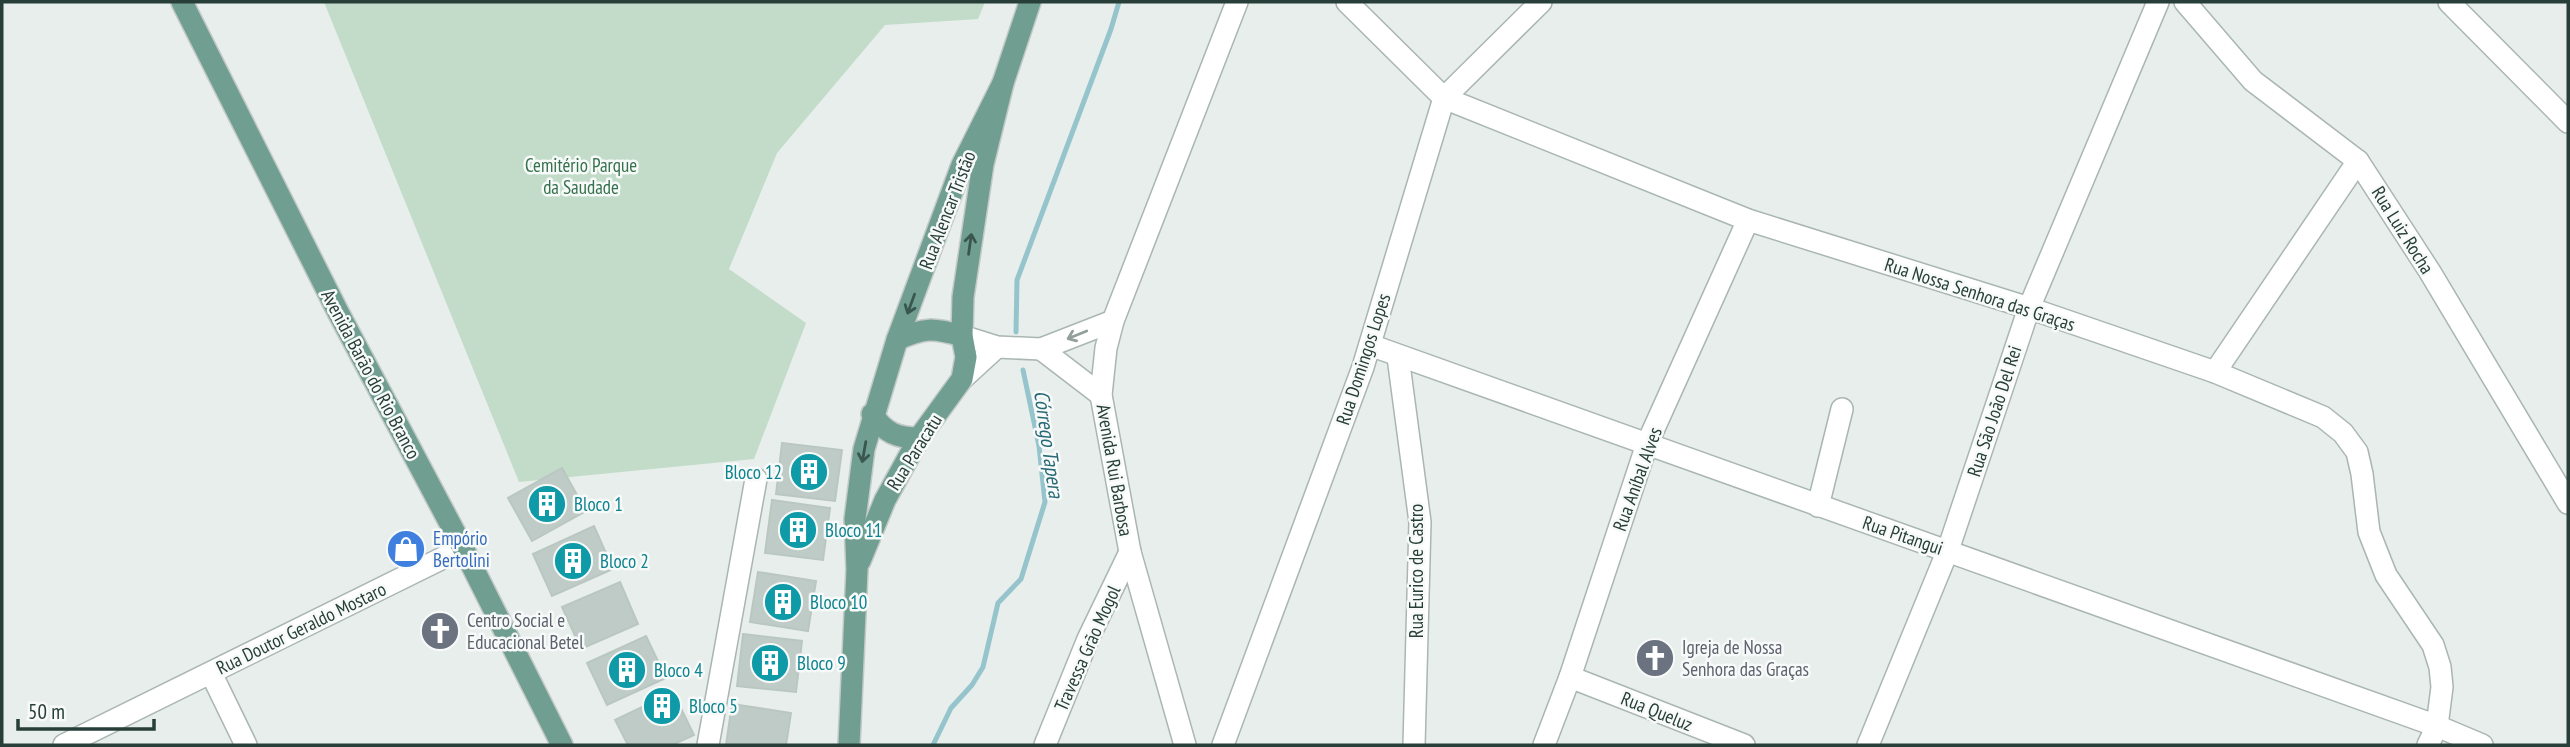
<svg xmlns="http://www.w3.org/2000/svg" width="2570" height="747" font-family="'PT Sans Narrow',sans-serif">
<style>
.green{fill:#c2dcc9}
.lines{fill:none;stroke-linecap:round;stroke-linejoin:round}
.stream{stroke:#95c4cc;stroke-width:5}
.building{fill:#bfcbc7;stroke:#bac7c1;stroke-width:2}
.minor-casing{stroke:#aab6b2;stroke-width:24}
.major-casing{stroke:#c3c9c7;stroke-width:24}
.minor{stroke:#fff;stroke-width:21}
.major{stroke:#709f92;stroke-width:21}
.oneway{stroke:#39574e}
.oneway2{stroke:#939f9c}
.labels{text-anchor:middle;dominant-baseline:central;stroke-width:5;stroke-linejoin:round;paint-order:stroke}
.park-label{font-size:19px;fill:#35714c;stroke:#f7faf9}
.street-label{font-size:19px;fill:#273f38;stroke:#f7faf9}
.culture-label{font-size:19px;fill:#0d838f;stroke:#f7faf9;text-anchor:start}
.shop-label{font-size:19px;fill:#366cbe;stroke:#f7faf9;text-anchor:start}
.worship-label{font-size:19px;fill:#5b616d;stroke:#f7faf9;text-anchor:start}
.water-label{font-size:21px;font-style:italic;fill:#276975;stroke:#f7faf9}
</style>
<rect width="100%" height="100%" fill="#e7eeeb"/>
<path class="green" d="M 324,2 L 985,2 L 978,19 L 885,25 L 777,153 L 729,269 L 806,323 L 754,459 L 519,482 Z"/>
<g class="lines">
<g class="stream">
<path d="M 1016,332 L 1017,280 L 1111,29 L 1119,2"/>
<path d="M 933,745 L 951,708 L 972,685 L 983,667 L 998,603 L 1021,579 L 1045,502 L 1039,446 L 1023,370"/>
</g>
</g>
<g class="building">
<path d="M 782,443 L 842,450 L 835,501 L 776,494 Z"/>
<path d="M 562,468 L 586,511 L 532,541 L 508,498 Z"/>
<path d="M 772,500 L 830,508 L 823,560 L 765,553 Z"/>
<path d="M 594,526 L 613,569 L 552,596 L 533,554 Z"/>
<path d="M 758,572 L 816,581 L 808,631 L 750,622 Z"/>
<path d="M 620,582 L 638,624 L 581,649 L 562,607 Z"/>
<path d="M 743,634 L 802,641 L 796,692 L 737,686 Z"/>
<path d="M 646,636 L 666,678 L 607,705 L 587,663 Z"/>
<path d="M 673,692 L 694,735 L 672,745 L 628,745 L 615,720 Z"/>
<path d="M 732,704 L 791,713 L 786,745 L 726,745 Z"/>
</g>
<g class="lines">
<g class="minor-casing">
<g id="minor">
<path d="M 1347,2 L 1444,98 L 1748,220 L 2029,308 L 2215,372 L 2323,417 L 2343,433 L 2357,452 L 2362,474 L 2369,532 L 2386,575 L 2433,645 L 2440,667 L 2442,687 L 2437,726 L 2428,745"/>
<path d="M 2185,2 L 2253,81 L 2358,161 L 2430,272 L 2568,503"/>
<path d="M 2449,2 L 2568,122"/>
<path d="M 962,336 L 997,347 L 1041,349 L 1113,321"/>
<path d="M 1370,345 L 2437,726 L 2482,745"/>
<path d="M 1041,349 L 1101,395"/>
<path d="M 1398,357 L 1420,522 L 1414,745"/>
<path d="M 2215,372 L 2358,161"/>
<path d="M 962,379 L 997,347"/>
<path d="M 1818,506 L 1842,409"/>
<path d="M 211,673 L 246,745"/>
<path d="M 1570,677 L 1744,745"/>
<path d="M 64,745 L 463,548"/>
<path d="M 708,745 L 756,479"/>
<path d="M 1045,745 L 1088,639 L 1130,552"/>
<path d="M 1185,745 L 1130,552 L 1101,395 L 1106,348 L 1113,321 L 1237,2"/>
<path d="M 1223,745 L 1363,367 L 1444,98 L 1541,2"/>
<path d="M 1544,745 L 1570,677 L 1647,444 L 1748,220"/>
<path d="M 1868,745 L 1948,550 L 2029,308 L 2158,2"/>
</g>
</g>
<g class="major-casing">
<g id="major">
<path d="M 182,2 L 338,312 L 463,548 L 562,745"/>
<path d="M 897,340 C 924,327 934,328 962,336"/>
<path d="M 872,414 C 885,433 897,438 919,438"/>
<path d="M 860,561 L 885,500 L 919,438 L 962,379 L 966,357 L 962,336 L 963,297 L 983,164 L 1003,83 L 1030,2"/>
<path d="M 849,745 L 857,570 L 855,519 L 864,449 L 897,340 L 962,165 L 1003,83"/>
</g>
</g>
<use href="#minor" class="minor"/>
<use href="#major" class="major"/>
</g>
<defs><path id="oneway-shaft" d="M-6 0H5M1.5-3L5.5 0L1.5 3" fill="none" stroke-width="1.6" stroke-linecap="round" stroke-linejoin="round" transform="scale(1.75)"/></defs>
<g class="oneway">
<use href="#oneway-shaft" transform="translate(970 244) rotate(-82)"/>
<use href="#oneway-shaft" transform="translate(911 304) rotate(110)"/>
<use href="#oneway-shaft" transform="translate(864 452) rotate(100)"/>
</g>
<use class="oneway2" href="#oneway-shaft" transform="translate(1077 335) rotate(158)"/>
<defs>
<g id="building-disc" transform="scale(2.0125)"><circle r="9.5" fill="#0f9aa8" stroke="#f7faf9"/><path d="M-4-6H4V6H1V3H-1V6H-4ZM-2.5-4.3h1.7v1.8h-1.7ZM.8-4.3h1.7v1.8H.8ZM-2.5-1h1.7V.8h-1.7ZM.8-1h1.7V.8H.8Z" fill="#fff"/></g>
<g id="shop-disc" transform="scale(2.0125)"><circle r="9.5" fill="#3f7fe0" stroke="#f7faf9"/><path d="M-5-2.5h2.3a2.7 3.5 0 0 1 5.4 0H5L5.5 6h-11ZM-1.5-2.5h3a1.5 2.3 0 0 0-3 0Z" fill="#fff"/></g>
<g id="church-disc" transform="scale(2.0125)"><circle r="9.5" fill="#6b7280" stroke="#f7faf9"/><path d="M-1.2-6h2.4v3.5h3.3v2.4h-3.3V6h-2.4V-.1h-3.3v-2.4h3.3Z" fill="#fff"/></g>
</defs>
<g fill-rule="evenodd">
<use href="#building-disc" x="809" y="472"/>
<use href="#building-disc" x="547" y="504"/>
<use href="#building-disc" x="798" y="530"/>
<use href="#shop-disc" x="406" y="549"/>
<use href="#building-disc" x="573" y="561"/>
<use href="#building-disc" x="783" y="602"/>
<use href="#church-disc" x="440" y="631"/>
<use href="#church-disc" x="1655" y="658"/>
<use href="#building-disc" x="770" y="663"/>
<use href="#building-disc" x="627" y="670"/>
<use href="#building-disc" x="662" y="706"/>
</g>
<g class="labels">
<g class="park-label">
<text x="581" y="165">Cemitério Parque<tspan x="581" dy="22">da Saudade</tspan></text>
</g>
<g class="street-label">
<text transform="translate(947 210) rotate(-69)">Rua Alencar Tristão</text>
<text transform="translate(2403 230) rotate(58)">Rua Luiz Rocha</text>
<text transform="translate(1980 294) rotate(18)">Rua Nossa Senhora das Graças</text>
<text transform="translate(1363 359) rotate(-72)">Rua Domingos Lopes</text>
<text transform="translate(371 374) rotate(62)">Avenida Barão do Rio Branco</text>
<text transform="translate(1994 411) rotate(-72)">Rua São João Del Rei</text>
<text transform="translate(914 452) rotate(-58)">Rua Paracatu</text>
<text transform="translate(1115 470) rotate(80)">Avenida Rui Barbosa</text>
<text transform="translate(1637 479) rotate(-70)">Rua Aníbal Alves</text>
<text transform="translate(1903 535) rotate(19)">Rua Pitangui</text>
<text transform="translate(1416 571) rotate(-90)">Rua Eurico de Castro</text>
<text transform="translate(301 628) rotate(-26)">Rua Doutor Geraldo Mostaro</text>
<text transform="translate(1087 648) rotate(-66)">Travessa Grão Mogol</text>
<text transform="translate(1657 711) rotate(22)">Rua Queluz</text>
</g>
<g class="culture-label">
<text x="782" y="472" text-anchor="end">Bloco 12</text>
<text x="574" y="504">Bloco 1</text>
<text x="825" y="530">Bloco 11</text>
<text x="600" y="561">Bloco 2</text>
<text x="810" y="602">Bloco 10</text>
<text x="797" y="663">Bloco 9</text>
<text x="654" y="670">Bloco 4</text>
<text x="689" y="706">Bloco 5</text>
</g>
<g class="shop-label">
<text x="433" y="538">Empório<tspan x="433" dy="22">Bertolini</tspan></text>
</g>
<g class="worship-label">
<text x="467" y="620">Centro Social e<tspan x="467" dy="22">Educacional Betel</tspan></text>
<text x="1682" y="647">Igreja de Nossa<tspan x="1682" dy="22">Senhora das Graças</tspan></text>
</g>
<g class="water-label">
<text transform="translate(1049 444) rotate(82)">Córrego Tapera</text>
</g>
</g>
<rect width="2570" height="747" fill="none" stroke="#273f38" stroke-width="7"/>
<path d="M18 719v10h136v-10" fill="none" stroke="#273f38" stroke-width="3.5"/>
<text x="28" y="719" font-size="21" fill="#273f38" stroke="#f7faf9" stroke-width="5" paint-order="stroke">50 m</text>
</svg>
